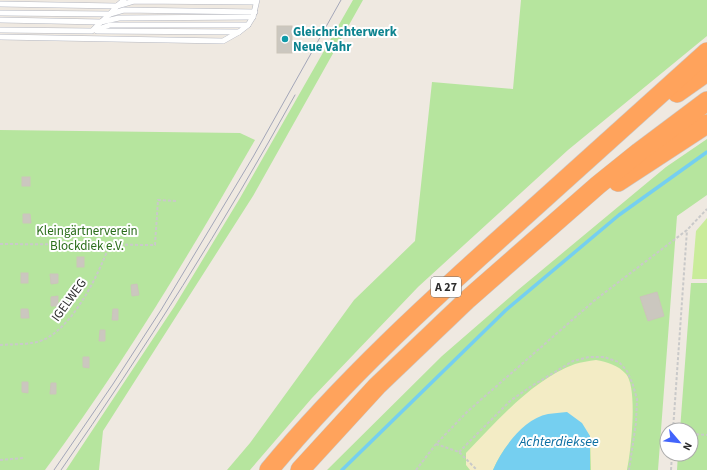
<svg xmlns="http://www.w3.org/2000/svg" width="707" height="470" font-family="'Source Sans 3',sans-serif">
<style>
.green{fill:#b6e59e}
.sand{fill:#f3ecc5}
.pitch{fill:#c9ec9a}
.water{fill:#75cff0}
.lines{fill:none;stroke-linecap:round;stroke-linejoin:round}
.stream{stroke:#75cff0;stroke-width:3.5}
.building{fill:#cbc7bf;stroke:#cbc5ba}
.service-casing{stroke:#b4b7c1;stroke-width:6}
.motorway-casing{stroke:#c9c9c9;stroke-width:20}
.path{stroke:#c9c9c9;stroke-width:2;stroke-dasharray:3 2;stroke-linecap:butt}
.service{stroke:#fff;stroke-width:5}
.motorway{stroke:#ffa35c;stroke-width:19}
.tram{stroke:#a3a6b8;stroke-width:1}
.culture-dot{fill:#0f9aa8;stroke:#fff;stroke-width:1.5}
.labels{text-anchor:middle;dominant-baseline:central;stroke-width:4;stroke-linejoin:round;paint-order:stroke}
.shield{fill:#fff;stroke:#6d6d6d;stroke-width:1}
.shield-label{font-size:12px;font-weight:bold;fill:#2e2e2e}
.culture-label{font-size:13px;font-weight:bold;fill:#0d838f;stroke:#fff;text-anchor:start}
.park-label{font-size:13px;fill:#2c6e1b;stroke:#fff}
.street-label{font-size:13px;fill:#2e2e2e;stroke:#fff}
.water-label{font-size:14px;font-style:italic;fill:#0d6fa3;stroke:#fff}
</style>
<rect width="100%" height="100%" fill="#efe9e1"/>
<g class="green">
<path d="M 353,0 L 363,0 L 253,196 L 103,431 L 99,470 L 66,470 L 174,307 L 240,198 Z"/>
<path d="M 521,0 L 707,0 L 707,36 L 568,150 L 418,287 L 312,398 L 250,470 L 227,470 L 250,443 L 354,300 L 415,241 L 432,82 L 513,89 Z"/>
<path d="M 0,130 L 240,133 L 255,140 C 190,253 123,365 45,470 L 0,470 Z"/>
<path d="M 707,139 L 707,195 L 677,216 L 658,470 L 327,470 L 442,356 L 518,290 L 666,167 Z"/>
<path d="M 691,283 L 707,283 L 707,470 L 677,470 L 678,454 L 691,454 L 691,430 L 680,430 Z"/>
</g>
<path class="sand" d="M 596,360 C 607,362 618,365 626,374 C 638,388 631,452 627,470 L 591,470 L 590,436 L 532,422 C 514,436 502,449 493,470 L 470,470 L 466,465 L 466,453 C 497,421 532,380 575,364 C 581,362 589,361 596,360 Z"/>
<path class="pitch" d="M 707,218 L 707,279 L 692,279 L 696,231 Z"/>
<path class="water" d="M 567,412 L 582,423 L 590,436 L 590,470 L 493,470 C 502,449 523,419 548,414 C 554,413 560,413 567,412 Z"/>
<g class="lines">
<path class="stream" d="M 342,470 L 506,310 L 619,215 L 707,152"/>
</g>
<g class="building">
<rect x="277" y="26" width="15" height="27"/>
<rect x="22" y="177" width="8" height="9"/>
<path d="M 23,214 L 30,214 L 31,223 L 23,223 Z"/>
<rect x="77" y="257" width="7" height="10"/>
<rect x="21" y="273" width="7" height="10"/>
<path d="M 50,274 L 58,274 L 58,283 L 51,284 Z"/>
<path d="M 137,284 L 139,295 L 132,296 L 131,285 Z"/>
<path d="M 657,292 L 664,316 L 648,321 L 640,297 Z"/>
<path d="M 58,296 L 58,306 L 51,306 L 51,297 Z"/>
<path d="M 21,309 L 28,309 L 29,318 L 21,318 Z"/>
<path d="M 113,309 L 118,309 L 118,320 L 112,320 Z"/>
<path d="M 100,330 L 105,330 L 105,341 L 99,341 Z"/>
<path d="M 83,357 L 89,357 L 89,368 L 83,367 Z"/>
<path d="M 22,382 L 28,382 L 28,393 L 22,392 Z"/>
<path d="M 51,383 L 56,383 L 56,394 L 50,394 Z"/>
</g>
<g class="lines">
<g class="service-casing">
<g id="service">
<path d="M 0,4 L 117,6 L 124,0"/>
<path d="M 0,13 L 110,14 L 117,6 L 134,1 L 254,2 L 255,0"/>
<path d="M 0,20 L 101,22 L 110,14 L 124,10 L 255,12"/>
<path d="M 0,30 L 92,31 L 101,22 L 119,18 L 253,17"/>
<path d="M 95,30 L 110,25 L 248,25 L 253,17 L 257,0"/>
<path d="M 97,31 L 239,32 L 248,25"/>
<path d="M 0,37 L 223,41 L 239,32"/>
</g>
</g>
<g class="motorway-casing">
<g id="motorway">
<path d="M 677,93 L 707,72"/>
<path d="M 618,182 L 707,124"/>
<path d="M 269,470 C 343,381 429,302 515,225 C 579,168 643,110 707,52"/>
<path d="M 300,470 L 377,386 L 468,299 L 598,185 L 639,152 L 707,101"/>
</g>
</g>
<g class="path">
<path d="M 0,244 L 155,245 L 158,200 L 177,201"/>
<path d="M 0,345 C 11,344 33,345 43,340 C 73,327 98,276 109,246"/>
<path d="M 673,430 L 687,230"/>
<path d="M 691,434 L 707,435"/>
<path d="M 436,444 L 459,452 L 477,470"/>
<path d="M 459,452 L 510,401 L 530,387 L 573,361 L 589,357 L 604,357 L 619,362 L 627,371 L 633,385 L 637,399 L 636,423 L 629,470"/>
<path d="M 0,460 L 23,458"/>
<path d="M 416,470 L 436,444 L 468,411 L 595,300 L 687,230 L 707,209"/>
<path d="M 671,470 L 672,454"/>
</g>
<use href="#service" class="service"/>
<use href="#motorway" class="motorway"/>
<g class="tram">
<path d="M 54,470 L 113,384 L 161,310 L 253,157 L 341,0"/>
<path d="M 61,470 C 145,349 224,224 295,95"/>
</g>
</g>
<circle class="culture-dot" cx="285" cy="39" r="4"/>
<g class="labels">
<rect class="shield" x="431" y="277" width="30" height="20" rx="3"/>
<g class="shield-label">
<text x="446" y="287">A 27</text>
</g>
<g class="culture-label">
<text x="293" y="32">Gleichrichterwerk<tspan x="293" dy="15">Neue Vahr</tspan></text>
</g>
<g class="park-label">
<text x="87" y="231">Kleingärtnerverein<tspan x="87" dy="15">Blockdiek e.V.</tspan></text>
</g>
<g class="street-label">
<text transform="translate(69 300) rotate(-54)">IGELWEG</text>
</g>
<g class="water-label">
<text x="559" y="442">Achterdieksee</text>
</g>
</g>
<g transform="translate(679 442) rotate(118)"><circle r="19" fill="#ffffff" stroke="#ababab"/>
<path d="M0-3L7 15L0 10L-7 15Z" fill="#4264fb"/>
<text y="-6" font-size="11" font-weight="bold" text-anchor="middle" fill="#2e2e2e">N</text>
</g>
</svg>
